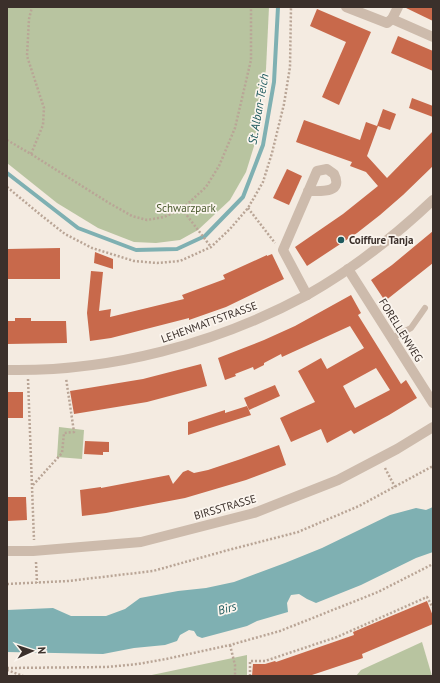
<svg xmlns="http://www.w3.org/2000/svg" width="440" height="683" font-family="'PT Sans',sans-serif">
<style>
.green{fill:#b8c4a0}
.water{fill:#7fb0b2}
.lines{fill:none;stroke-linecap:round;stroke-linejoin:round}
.stream{stroke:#7fb0b2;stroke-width:4}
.building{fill:#c8694b;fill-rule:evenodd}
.path{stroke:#b9a596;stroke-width:2.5;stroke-dasharray:2 2;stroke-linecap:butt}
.service{stroke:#cdbbac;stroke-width:6}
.minor{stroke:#cdbbac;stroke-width:10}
.tertiary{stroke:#cdbbac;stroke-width:10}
.poi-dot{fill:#1f5a5e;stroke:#fbf5ee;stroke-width:1.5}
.labels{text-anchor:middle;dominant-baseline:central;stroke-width:3.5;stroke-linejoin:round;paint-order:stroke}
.park-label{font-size:11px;fill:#4a5a2e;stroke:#fbf5ee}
.poi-label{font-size:11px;font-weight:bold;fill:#3b302b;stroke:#fbf5ee;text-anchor:start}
.street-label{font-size:11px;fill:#3b302b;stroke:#fbf5ee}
.water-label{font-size:12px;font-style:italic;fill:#1f5a5e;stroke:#fbf5ee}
</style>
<rect width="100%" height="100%" fill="#f4ebe1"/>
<g class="green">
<path d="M 7,7 L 269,7 L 266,69 L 255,143 L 246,172 L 230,200 L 198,230 L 180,240 L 156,243 L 134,242 L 98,228 L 57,203 L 7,163 Z"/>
<path d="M 59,427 L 84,430 L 82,459 L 57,457 Z"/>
<path d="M 422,642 L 432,676 L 356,676 L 361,670 Z"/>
<path d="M 247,655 L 247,676 L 147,676 Z"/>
</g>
<path class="water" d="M 433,507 L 433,552 L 416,558 L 361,585 L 316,603 L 307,599 L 299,594 L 291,595 L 287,603 L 288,612 L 257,621 L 247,626 L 202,638 L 197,636 L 194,631 L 189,630 L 180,635 L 177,641 L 165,645 L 134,648 L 103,654 L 7,652 L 7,610 L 53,608 L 71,616 L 106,616 L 125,609 L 140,598 L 178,591 L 206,588 L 234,582 L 285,563 L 322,548 L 390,515 L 416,508 L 426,510 Z"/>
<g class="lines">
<path class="stream" d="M 7,173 L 78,228 L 136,250 L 177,249 L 205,236 L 243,197 L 263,145 L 274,82 L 278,7"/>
</g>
<g class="building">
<path d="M 404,7 L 433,7 L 433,21 Z"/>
<path d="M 317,9 L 371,32 L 339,105 L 322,97 L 346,42 L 310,26 Z"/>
<path d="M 398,36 L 433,51 L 433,71 L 391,53 Z"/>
<path d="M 412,98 L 433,106 L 433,117 L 409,108 Z"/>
<path d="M 383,109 L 396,114 L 390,130 L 378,126 L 367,156 L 387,178 L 433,131 L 433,166 L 403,195 L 380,215 L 357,233 L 307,266 L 295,247 L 343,214 L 378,186 L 366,172 L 350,166 L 352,162 L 296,142 L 304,120 L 360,140 L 366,122 L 377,126 Z"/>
<path d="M 287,169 L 302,176 L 289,205 L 273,198 Z"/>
<path d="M 433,231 L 433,263 L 385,301 L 371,280 L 392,265 Z"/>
<path d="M 60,248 L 60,279 L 7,279 L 7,249 Z"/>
<path d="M 95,252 L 113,259 L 113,269 L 94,263 Z"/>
<path d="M 272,254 L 284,279 L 226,307 L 189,320 L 189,318 L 111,338 L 90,341 L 87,313 L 91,271 L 103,272 L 99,311 L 111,309 L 110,317 L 184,299 L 182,295 L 225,279 L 223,275 L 267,255 L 267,256 Z"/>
<path d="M 351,295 L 361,313 L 358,315 L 401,384 L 406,380 L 417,398 L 389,415 L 354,434 L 351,430 L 327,443 L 321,429 L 291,442 L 280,418 L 315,402 L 298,371 L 321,358 L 327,369 L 364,348 L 350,326 L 282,357 L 281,354 L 264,363 L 264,365 L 254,370 L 253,367 L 235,374 L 236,376 L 225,380 L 218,358 L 264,340 L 295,326 ZM 376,368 L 390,390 L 355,408 L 343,386 Z"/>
<path d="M 15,318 L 31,318 L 31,321 L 66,321 L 67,343 L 7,344 L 7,321 L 15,321 Z"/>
<path d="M 201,364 L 207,386 L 147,402 L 74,414 L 70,391 L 143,379 Z"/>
<path d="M 275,385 L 280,396 L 249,410 L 244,398 Z"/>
<rect x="7" y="392" width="16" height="26"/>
<path d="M 247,406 L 251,415 L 188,435 L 188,422 L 225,410 L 225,413 Z"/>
<path d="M 85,441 L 109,442 L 109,452 L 103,452 L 103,455 L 84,454 Z"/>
<path d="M 279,445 L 286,465 L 246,480 L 185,498 L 106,513 L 82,516 L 80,490 L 101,487 L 101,488 L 169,475 L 173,484 L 183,472 L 188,470 L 194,473 L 208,470 L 241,459 Z"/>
<path d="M 7,497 L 26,497 L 27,520 L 7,521 Z"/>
<path d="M 427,601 L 433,616 L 433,624 L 362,654 L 363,658 L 309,676 L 252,676 L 253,664 L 265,664 L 275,661 L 276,662 L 354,635 L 353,632 Z"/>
</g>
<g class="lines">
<g class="path">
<path d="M 7,140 L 31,154 L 109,203 L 132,216 L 147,220 L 164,217 L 182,209 L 206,187 L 219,166 L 235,128 L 251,60 L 251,7"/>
<path d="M 31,154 L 43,125 L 44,108 L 27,56 L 29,19 L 32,7"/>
<path d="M 7,187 L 42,216 L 65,234 L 92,248 L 134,261 L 157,263 L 180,261 L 211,247 L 230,229 L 248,208 L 263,182 L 272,153 L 284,104 L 290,67 L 291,7"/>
<path d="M 248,208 L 275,243"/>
<path d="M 182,209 L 211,247"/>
<path d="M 28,379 L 34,540"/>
<path d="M 385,468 L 395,487"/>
<path d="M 33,485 L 62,453 L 64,433 L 74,432 L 66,378"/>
<path d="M 36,562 L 37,583"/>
<path d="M 7,584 L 68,581 L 153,571 L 232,549 L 298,532 L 359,506 L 433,466"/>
<path d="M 230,645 L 235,665 L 235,676"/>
<path d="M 7,668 L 107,667 L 138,664 L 166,659 L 230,645 L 280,631 L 378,592 L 433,564"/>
<path d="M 7,670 L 23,676"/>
<path d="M 250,676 L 250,661 L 265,661 L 337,637 L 427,597 L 433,608"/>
</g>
<path class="service" d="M 392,338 L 411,328 L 425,308"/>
<g class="minor">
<path d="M 346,7 L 387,23 L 392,19 L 398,7"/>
<path d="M 392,19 L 433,37"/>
<path d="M 348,269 L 433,403"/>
<path d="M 307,295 L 283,250 L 317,171 L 327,169 L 334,174 C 344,194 319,191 308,191"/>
</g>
<g class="tertiary">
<path d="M 7,370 C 110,372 216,344 307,295 C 353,269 395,236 433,200"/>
<path d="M 7,551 L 33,551 L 141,542 L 254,513 L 338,480 L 397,449 L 433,427"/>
</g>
</g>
<circle class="poi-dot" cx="341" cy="240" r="4"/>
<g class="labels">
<g class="park-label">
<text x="186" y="208">Schwarzpark</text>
</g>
<g class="poi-label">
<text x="349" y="240">Coiffure Tanja</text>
</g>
<g class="street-label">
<text transform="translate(209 322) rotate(-20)">LEHENMATTSTRASSE</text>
<text transform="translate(401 330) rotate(58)">FORELLENWEG</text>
<text transform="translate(225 507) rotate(-16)">BIRSSTRASSE</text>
</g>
<g class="water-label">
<text transform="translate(258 109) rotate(-80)">St. Alban-Teich</text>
<text transform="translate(227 608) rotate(-16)">Birs</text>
</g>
</g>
<rect width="440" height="683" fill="none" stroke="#3b302b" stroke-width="16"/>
<g transform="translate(32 651) rotate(87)" stroke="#fbf5ee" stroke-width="3" paint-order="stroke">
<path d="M0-3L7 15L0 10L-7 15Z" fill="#3b302b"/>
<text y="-6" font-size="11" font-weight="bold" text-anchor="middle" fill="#3b302b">N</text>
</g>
</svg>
